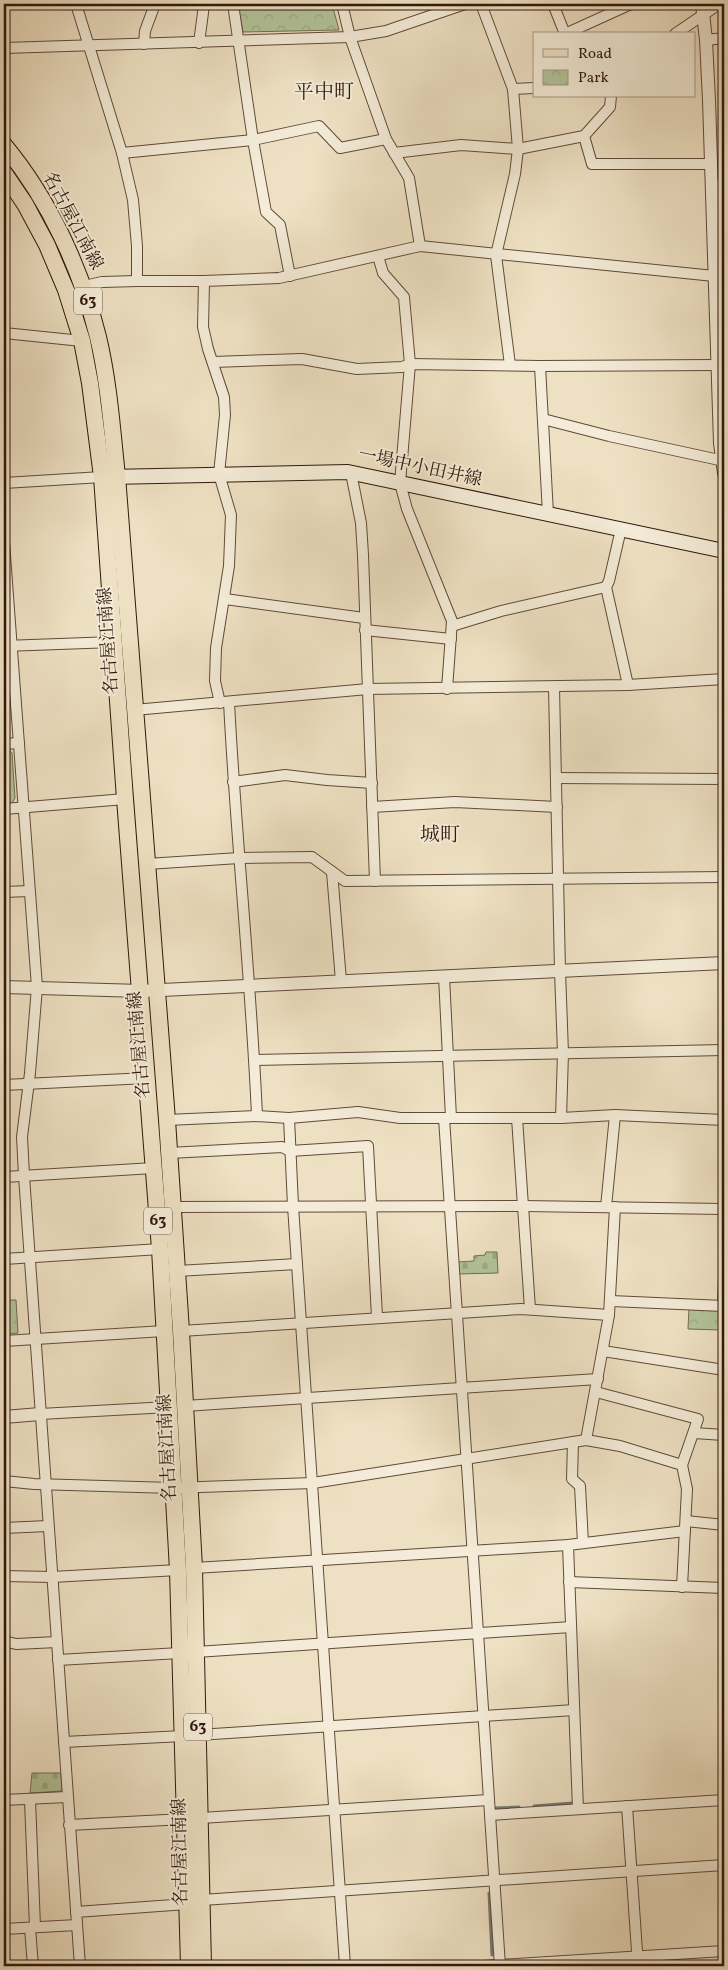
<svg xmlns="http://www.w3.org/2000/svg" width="728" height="1970" font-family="Vollkorn,'Noto Serif JP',serif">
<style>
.cemetery{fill:url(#cemetery-stones);stroke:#726e52}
.park{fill:url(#park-crowns);stroke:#726e52}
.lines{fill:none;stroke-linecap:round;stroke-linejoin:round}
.stream{stroke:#717a75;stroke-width:3}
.minor-casing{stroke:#604a3a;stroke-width:12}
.tertiary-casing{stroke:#604a3a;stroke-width:14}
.secondary-casing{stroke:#31170c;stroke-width:16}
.primary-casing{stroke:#31170c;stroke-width:18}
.minor{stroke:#f4ecd8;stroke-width:10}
.tertiary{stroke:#f4ecd8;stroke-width:12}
.secondary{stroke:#f4ecd8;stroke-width:14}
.primary{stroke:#eee1c3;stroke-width:16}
.labels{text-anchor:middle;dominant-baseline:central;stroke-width:4;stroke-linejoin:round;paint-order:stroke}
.shield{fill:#f4ecd8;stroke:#6c5749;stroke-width:1}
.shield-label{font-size:16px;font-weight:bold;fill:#31170c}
.street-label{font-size:18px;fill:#31170c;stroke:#f4ecd8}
.quarter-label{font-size:20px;fill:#31170c;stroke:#f4ecd8}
</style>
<defs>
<pattern id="cemetery-stones" width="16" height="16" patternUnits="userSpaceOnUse" patternTransform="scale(1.25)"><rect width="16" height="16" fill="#b2c499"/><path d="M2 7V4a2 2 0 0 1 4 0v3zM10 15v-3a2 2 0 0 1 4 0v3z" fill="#9aa883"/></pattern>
<pattern id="park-crowns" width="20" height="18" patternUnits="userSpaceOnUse" patternTransform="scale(1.25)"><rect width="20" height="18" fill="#b2c499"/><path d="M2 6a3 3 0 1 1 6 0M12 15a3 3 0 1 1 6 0" fill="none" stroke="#9aa883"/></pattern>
</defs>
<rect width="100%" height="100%" fill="#eee1c3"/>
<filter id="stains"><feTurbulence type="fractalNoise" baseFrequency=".004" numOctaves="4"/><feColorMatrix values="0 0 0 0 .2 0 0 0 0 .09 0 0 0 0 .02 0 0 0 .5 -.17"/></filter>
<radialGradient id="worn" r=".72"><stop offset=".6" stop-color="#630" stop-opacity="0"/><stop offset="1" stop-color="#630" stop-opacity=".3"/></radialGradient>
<g class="cemetery">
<path d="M 486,1252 L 497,1252 L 498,1273 L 459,1274 L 458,1262 L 474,1261 L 474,1256 L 485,1255 Z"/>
<path d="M 32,1773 L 61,1773 L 62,1791 L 30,1793 Z"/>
</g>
<g class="park">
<path d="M 238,4 L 332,4 L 339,30 L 243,32 Z"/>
<path d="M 9,750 L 12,753 L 15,798 L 12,803 L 4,803 L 4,751 Z"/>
<path d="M 4,1300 L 16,1300 L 18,1333 L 4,1334 Z"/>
<path d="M 689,1307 L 718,1308 L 722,1312 L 721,1330 L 688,1329 Z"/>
</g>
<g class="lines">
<g class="stream">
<path d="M 534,1806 L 573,1803"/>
<path d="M 496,1808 L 519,1807"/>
<path d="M 489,1893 L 492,1955"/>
</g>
<g class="minor-casing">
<g id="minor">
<path d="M 76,4 L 122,153 L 133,200 L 137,246 L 137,281"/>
<path d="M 233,4 L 253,140 L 266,212 L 280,225 L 290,276"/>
<path d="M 342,4 L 350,37 L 386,139 L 409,178 L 420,246"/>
<path d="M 481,4 L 513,89 L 518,149 L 515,174 L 496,255 L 510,365"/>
<path d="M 553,4 L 565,34"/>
<path d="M 565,34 L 631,4"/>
<path d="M 675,34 L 719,4"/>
<path d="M 706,40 L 724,38"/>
<path d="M 199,43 L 204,5 L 208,4"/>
<path d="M 144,44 L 145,31 L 155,4"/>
<path d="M 4,48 L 350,37 L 386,31 L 465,4"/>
<path d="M 513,89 L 534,88"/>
<path d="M 584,136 L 592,164 L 711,164"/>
<path d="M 122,153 L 253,140 L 319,126 L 340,148 L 386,139"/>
<path d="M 394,153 L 461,145 L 518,149 L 584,136 L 610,107 L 611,96"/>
<path d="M 712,186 L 724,186"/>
<path d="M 378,256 L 383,273 L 404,297 L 410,364 L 400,483 L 407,509 L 452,621 L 447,689"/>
<path d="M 204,281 L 203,327 L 208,349 L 224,397 L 225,415 L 219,474 L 231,515 L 229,566 L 216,648 L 215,681 L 220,703"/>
<path d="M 84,286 L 102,282 L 137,281 L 204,281 L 279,278 L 420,246 L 724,277"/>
<path d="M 4,333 L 82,341"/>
<path d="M 213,362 L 302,359 L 357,369 L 402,367 L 410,364 L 540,366 L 717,365"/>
<path d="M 540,366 L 548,514"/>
<path d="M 543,419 L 609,436 L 724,461"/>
<path d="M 351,473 L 361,523 L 363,555 L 375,881"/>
<path d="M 4,483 L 102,477"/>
<path d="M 621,529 L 609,581 L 606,587 L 628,685"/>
<path d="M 4,542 L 37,987 L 30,1073 L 22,1137 L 24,1176 L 80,1966"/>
<path d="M 225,599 L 364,618"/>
<path d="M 452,626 L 501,611 L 606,587"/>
<path d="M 365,630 L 451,639"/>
<path d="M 4,646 L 114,642"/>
<path d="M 554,687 L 560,971 L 563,1053 L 561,1118"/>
<path d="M 229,702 C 236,840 251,978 257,1116"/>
<path d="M 134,710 L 368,689 L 628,685 L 724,679"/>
<path d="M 4,744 L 19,743"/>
<path d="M 556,778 L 724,779"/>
<path d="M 233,782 L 285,775 L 327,780 L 372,783"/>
<path d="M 372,807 L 455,802 L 557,807"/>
<path d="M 4,809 L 125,799"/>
<path d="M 147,864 L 239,858 L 312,857 L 345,881 L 724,877"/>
<path d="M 332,872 L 341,981"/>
<path d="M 4,892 L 29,891"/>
<path d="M 444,976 C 446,1024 449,1070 451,1118"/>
<path d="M 255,1060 L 724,1050"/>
<path d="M 4,1085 L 147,1078"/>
<path d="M 289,1118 L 293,1206 L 345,1966"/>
<path d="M 444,1118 L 500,1966"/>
<path d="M 517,1118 L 530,1309"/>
<path d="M 167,1120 L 257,1116 L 289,1118 L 358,1112 L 400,1118 L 561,1118 L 615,1115 L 724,1120"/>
<path d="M 169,1153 L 282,1147 L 290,1151 L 368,1146 L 377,1317"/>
<path d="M 4,1177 L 154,1168"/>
<path d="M 173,1207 L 523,1206 L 724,1209"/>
<path d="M 606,1207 L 615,1115"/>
<path d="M 4,1259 L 160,1249"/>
<path d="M 177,1271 L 297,1264"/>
<path d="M 611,1301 L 724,1306"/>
<path d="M 723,1306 L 724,1277"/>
<path d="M 181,1331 L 521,1309 L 609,1315"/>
<path d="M 4,1341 L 164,1331"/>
<path d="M 603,1351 L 724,1370"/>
<path d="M 596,1392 L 698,1419 L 682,1465"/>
<path d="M 185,1406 L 598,1379"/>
<path d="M 40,1414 L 169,1407"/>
<path d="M 694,1433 L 724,1435"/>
<path d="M 586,1440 L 609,1315 L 615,1207"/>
<path d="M 573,1442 L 572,1479 L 580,1486 L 583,1543"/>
<path d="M 4,1481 L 34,1484 L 173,1488 L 313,1483 L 586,1440 L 620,1446 L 682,1465 L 687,1489 L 682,1587"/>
<path d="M 686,1521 L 724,1525"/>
<path d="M 4,1528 L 48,1526"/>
<path d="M 568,1545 L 578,1809"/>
<path d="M 194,1568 L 568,1545 L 685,1531"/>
<path d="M 4,1576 L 52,1577 L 178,1570"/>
<path d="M 569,1582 L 724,1588"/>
<path d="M 4,1641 L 16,1644 L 57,1642"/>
<path d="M 196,1652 L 571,1627"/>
<path d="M 58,1660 L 180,1653"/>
<path d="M 198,1735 L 574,1710"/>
<path d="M 64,1742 L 183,1736"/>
<path d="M 4,1800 L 67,1797"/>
<path d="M 30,1800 L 35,1927"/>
<path d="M 627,1806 L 638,1966"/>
<path d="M 490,1815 L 724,1800"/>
<path d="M 201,1818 L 489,1800"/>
<path d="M 69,1825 L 185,1819"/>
<path d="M 202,1900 L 724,1865"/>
<path d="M 76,1912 L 187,1904"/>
<path d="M 30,1928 L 33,1966"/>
<path d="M 4,1929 L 77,1925"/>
<path d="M 484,1966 L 724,1951"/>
</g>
</g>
<g class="tertiary-casing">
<g id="tertiary">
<path d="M 702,4 L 706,40 L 709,100 L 720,443 L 724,473"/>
<path d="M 4,987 L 141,991 L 724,963"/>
<path d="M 4,1417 L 40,1414"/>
</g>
</g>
<g class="secondary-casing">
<path id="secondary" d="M 108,477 L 348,472 L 724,551"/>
</g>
<g class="primary-casing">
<g id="primary">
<path d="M 4,145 C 49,199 81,269 98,337 C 109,383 112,430 117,476 L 167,1120 L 181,1331 L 194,1568 L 203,1966"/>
<path d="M 4,173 L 25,204 L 47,245 L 66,290 L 82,341 L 90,383 L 102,477 L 125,799 L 160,1249 L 178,1570 L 189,1966"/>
</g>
</g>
<use href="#minor" class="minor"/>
<use href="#tertiary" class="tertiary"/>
<use href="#secondary" class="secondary"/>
<use href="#primary" class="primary"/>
</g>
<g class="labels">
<g class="shield">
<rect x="74" y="287.5" width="28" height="27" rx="4"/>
<rect x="144" y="1207.5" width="28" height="27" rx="4"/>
<rect x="184" y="1713.5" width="28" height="27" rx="4"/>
</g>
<g class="shield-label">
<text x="88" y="301">63</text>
<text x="158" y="1221">63</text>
<text x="198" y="1727">63</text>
</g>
<g class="street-label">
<text transform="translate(72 221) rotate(62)">名古屋江南線</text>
<text transform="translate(420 468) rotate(12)">一場中小田井線</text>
<text transform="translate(109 641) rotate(-94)">名古屋江南線</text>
<text transform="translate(140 1045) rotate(-95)">名古屋江南線</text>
<text transform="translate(168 1448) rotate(-93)">名古屋江南線</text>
<text transform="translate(181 1852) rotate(-91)">名古屋江南線</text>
</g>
<g class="quarter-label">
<text x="324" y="93">平中町</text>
<text x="440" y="836">城町</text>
</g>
</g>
<rect width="728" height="1970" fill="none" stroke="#eee1c3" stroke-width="20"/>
<rect x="5" y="5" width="718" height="1960" fill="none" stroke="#31170c" stroke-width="2.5"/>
<rect x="10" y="10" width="708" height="1950" fill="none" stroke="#31170c"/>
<rect x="533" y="32" width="162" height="65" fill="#f4ecd8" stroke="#a69786"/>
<rect x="543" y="49" width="25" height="8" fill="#eee1c3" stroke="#a69786"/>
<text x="578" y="58" font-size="15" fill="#31170c">Road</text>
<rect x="543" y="70" width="25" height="15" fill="url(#park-crowns)" stroke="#a69786"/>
<text x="578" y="82" font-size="15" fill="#31170c">Park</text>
<rect width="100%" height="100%" filter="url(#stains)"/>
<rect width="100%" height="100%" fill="url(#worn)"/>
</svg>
